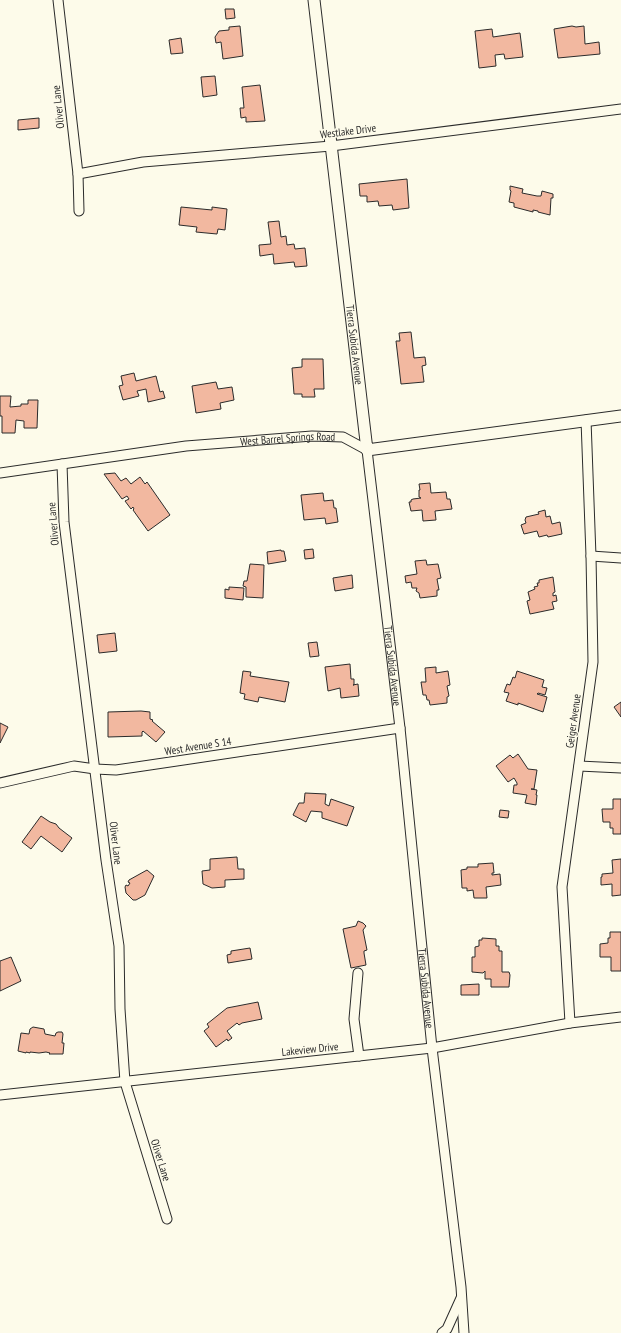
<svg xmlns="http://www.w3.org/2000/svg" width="621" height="1333" font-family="'PT Sans Narrow',sans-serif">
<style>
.building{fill:#f2b8a0;stroke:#2b2b2b}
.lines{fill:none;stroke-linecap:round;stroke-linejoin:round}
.minor-casing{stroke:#2b2b2b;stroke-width:11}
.tertiary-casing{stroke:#2b2b2b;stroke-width:13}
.minor{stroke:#fdfbea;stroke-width:9}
.tertiary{stroke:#fdfbea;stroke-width:11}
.labels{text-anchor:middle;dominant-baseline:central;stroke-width:3;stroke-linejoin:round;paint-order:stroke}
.street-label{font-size:11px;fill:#2b2b2b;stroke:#fdfbea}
</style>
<rect width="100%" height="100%" fill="#fdfbea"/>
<g class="building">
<path d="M 225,9 L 234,9 L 235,18 L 226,19 Z"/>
<path d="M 240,26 L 243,56 L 223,59 L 221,42 L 216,43 L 215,37 L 219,31 L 229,30 L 229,27 Z"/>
<path d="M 572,26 L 576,27 L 584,26 L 585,44 L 599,42 L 600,54 L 558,58 L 554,29 Z"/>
<path d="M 492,29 L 493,37 L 520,33 L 523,57 L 505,59 L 504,54 L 495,55 L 496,66 L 479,68 L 475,31 Z"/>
<path d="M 181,38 L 183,53 L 171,54 L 169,40 Z"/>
<path d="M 215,76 L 217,95 L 203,97 L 201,77 Z"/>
<path d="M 260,85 L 265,121 L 246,122 L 246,117 L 241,118 L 240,108 L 244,108 L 242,87 Z"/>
<path d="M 39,118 L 39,128 L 18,130 L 18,120 Z"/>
<path d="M 407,179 L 409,208 L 393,210 L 392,205 L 379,206 L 378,201 L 367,202 L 367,196 L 360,196 L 359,184 Z"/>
<path d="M 510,186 L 523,189 L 522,193 L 537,196 L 541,196 L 542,191 L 553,194 L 553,198 L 551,198 L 550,215 L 538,212 L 538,211 L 533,210 L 533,212 L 514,207 L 514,203 L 509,202 L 511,191 L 510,190 Z"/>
<path d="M 181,207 L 212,210 L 212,207 L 227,209 L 225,230 L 218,229 L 217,234 L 196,232 L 197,227 L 179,225 Z"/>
<path d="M 279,221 L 281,237 L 286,236 L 287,245 L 294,244 L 295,249 L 305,248 L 307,266 L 295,267 L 294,262 L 274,264 L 273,254 L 260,256 L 259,245 L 271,244 L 268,222 Z"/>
<path d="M 411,332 L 414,358 L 425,357 L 426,365 L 422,366 L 424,382 L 401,384 L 396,341 L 400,341 L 399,333 Z"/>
<path d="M 302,359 L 323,359 L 324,389 L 314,389 L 315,397 L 302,397 L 302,394 L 294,394 L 292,368 L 302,367 Z"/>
<path d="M 134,373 L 136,381 L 156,376 L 160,392 L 163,391 L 165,398 L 148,402 L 146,389 L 137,391 L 139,396 L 123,400 L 119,386 L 123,385 L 121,376 Z"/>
<path d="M 216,382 L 218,389 L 232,387 L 234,400 L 220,403 L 221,409 L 196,413 L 192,386 Z"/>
<path d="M 0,396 L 11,396 L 10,407 L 21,406 L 21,404 L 28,404 L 28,400 L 38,400 L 37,428 L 24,428 L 24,421 L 16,420 L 15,433 L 2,433 L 2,416 L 0,416 Z"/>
<path d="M 115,473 L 121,481 L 126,478 L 131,484 L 140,477 L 145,484 L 147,482 L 170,515 L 148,531 L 133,510 L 134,509 L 133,507 L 131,509 L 125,501 L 129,499 L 127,496 L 122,499 L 104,474 Z"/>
<path d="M 430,483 L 431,493 L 446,492 L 447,499 L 450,499 L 452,509 L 435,511 L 436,520 L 423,521 L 422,510 L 411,511 L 409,502 L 411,502 L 411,500 L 413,499 L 421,498 L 419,497 L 419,490 L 420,490 L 419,484 Z"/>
<path d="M 323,493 L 324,501 L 333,500 L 334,508 L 336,508 L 338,522 L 326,524 L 325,518 L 304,520 L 301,495 Z"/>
<path d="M 545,510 L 546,517 L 550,516 L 552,524 L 560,522 L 562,534 L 548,537 L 547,535 L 539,537 L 537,531 L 524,534 L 521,525 L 526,523 L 525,520 L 526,517 L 539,514 L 538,512 Z"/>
<path d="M 313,549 L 314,558 L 305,559 L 304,550 Z"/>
<path d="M 281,550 L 281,551 L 284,551 L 286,561 L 268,564 L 267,552 Z"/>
<path d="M 426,560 L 427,565 L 438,564 L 441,578 L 437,579 L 439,590 L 437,590 L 437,596 L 420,598 L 419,593 L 416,591 L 417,588 L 412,588 L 411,582 L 406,583 L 405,576 L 417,574 L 415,561 Z"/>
<path d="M 250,564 L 264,565 L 263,598 L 246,597 L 246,587 L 243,586 L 244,581 L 247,581 Z"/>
<path d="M 352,575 L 353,588 L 335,591 L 333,578 Z"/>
<path d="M 553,577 L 555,592 L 553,593 L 553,596 L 556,595 L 557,601 L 552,602 L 554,609 L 530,614 L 527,601 L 530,600 L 528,592 L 535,589 L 534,587 L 538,586 L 537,583 L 539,583 L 539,580 Z"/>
<path d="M 229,587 L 244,588 L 243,600 L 225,598 L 225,589 L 229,590 Z"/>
<path d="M 115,633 L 117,651 L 99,653 L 97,635 Z"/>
<path d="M 317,642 L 319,656 L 310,657 L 308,643 Z"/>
<path d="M 350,664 L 351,679 L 354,679 L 354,685 L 353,685 L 358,684 L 359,696 L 341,698 L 340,688 L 328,691 L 325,667 Z"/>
<path d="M 436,667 L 436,673 L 448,671 L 450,685 L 447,686 L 449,696 L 447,697 L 447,703 L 430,705 L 429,700 L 427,700 L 426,695 L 423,695 L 421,682 L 426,682 L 425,668 Z"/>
<path d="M 243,671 L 251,672 L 250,676 L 289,682 L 285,702 L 259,697 L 258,702 L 244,699 L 245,694 L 240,693 Z"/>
<path d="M 517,671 L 544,680 L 542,687 L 547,688 L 545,695 L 538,693 L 537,694 L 547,697 L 543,712 L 518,703 L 518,705 L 506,701 L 509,693 L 504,692 L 507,684 L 510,685 L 513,677 L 515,678 Z"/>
<path d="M 621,702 L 621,717 L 614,707 Z"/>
<path d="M 141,711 L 150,712 L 150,719 L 153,720 L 152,721 L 165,732 L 156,742 L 143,731 L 142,732 L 142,736 L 108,737 L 108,712 Z"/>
<path d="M 0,723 L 8,727 L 0,743 Z"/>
<path d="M 518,754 L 528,769 L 537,770 L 534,789 L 531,789 L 537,790 L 536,795 L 537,795 L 536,805 L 525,803 L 527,795 L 513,793 L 514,785 L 517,785 L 517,783 L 514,778 L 508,782 L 496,766 L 510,755 L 513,758 Z"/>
<path d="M 305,793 L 326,794 L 325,804 L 329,806 L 331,799 L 354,807 L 347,826 L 322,818 L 322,812 L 311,811 L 306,822 L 293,815 L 299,803 L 304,803 Z"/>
<path d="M 613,799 L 621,799 L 621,834 L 613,834 L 613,828 L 610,828 L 610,822 L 603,822 L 602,809 L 613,809 Z"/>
<path d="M 500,810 L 509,811 L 508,818 L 499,817 Z"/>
<path d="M 41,816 L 50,822 L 56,824 L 59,828 L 72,838 L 62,852 L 41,836 L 31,849 L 22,842 Z"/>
<path d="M 237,857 L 238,869 L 244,869 L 244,879 L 225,880 L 225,887 L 212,888 L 203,884 L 202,871 L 210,870 L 210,859 Z"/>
<path d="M 621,859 L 621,895 L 612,896 L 612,884 L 601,885 L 601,877 L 602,877 L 602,874 L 613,873 L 612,860 Z"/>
<path d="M 493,863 L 494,873 L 492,873 L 492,875 L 500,874 L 501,885 L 486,887 L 487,898 L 474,898 L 473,890 L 467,891 L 467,888 L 462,888 L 461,870 L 467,869 L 467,867 L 478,867 L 478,864 Z"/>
<path d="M 147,870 L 154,876 L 145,895 L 136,900 L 133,900 L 126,893 L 125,887 L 126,885 L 128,886 L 130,883 L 128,882 L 129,880 Z"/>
<path d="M 358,921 L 363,923 L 366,926 L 363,930 L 367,950 L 364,951 L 364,953 L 366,965 L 351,968 L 343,929 L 356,926 Z"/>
<path d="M 610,932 L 621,932 L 621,971 L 611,971 L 611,957 L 600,957 L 600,944 L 608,943 L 608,938 L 610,938 Z"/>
<path d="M 482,938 L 496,939 L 496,946 L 499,946 L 499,951 L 502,951 L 502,972 L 509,972 L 510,975 L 509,987 L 491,987 L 491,979 L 485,979 L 485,971 L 483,973 L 472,972 L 472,957 L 475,957 L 475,947 L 479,946 L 479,940 L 482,940 Z"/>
<path d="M 250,948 L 252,959 L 228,963 L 227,955 L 231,954 L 231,951 Z"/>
<path d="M 11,957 L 21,981 L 0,991 L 0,961 Z"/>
<path d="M 479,984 L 479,995 L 461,995 L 461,985 Z"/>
<path d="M 258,1002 L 262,1019 L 242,1023 L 239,1025 L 237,1023 L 227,1031 L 232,1038 L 228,1041 L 227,1039 L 216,1047 L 204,1031 L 209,1027 L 207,1024 L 227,1008 Z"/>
<path d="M 33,1027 L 44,1029 L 45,1034 L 55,1036 L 56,1033 L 58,1032 L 62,1032 L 63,1034 L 62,1043 L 64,1043 L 63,1054 L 49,1054 L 50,1053 L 46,1052 L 39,1053 L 30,1052 L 30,1053 L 26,1052 L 26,1053 L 18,1051 L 21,1033 L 29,1034 L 30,1029 Z"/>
</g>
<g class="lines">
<g class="minor-casing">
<g id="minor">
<path d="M 58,0 L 78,174 L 79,211"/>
<path d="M 78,174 L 143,162 L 331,146 L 621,109"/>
<path d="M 62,464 L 64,522 L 106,860 L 119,946 L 120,1009 L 125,1082 L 167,1219"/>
<path id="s1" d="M 0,473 L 186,446 L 312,436 L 343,437 L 367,450 L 400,728 L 432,1048 L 461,1287 L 464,1333"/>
<path d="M 591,556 L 621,558"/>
<path d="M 579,766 L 621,768"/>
<path d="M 0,783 L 74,766 L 95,769 L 116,770 L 400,728"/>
<path d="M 358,973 L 354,1019 L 359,1056"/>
<path d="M 570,1023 L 562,887 L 593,662 L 591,556 L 586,420"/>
<path d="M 0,1095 L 432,1048 L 570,1023 L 621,1017"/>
<path d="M 442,1333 L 447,1329 L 461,1298"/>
</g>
</g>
<g class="tertiary-casing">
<g id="tertiary">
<path id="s2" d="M 314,0 L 367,450 L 621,416"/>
</g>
</g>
<use href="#minor" class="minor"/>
<use href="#tertiary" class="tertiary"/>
</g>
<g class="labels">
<g class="street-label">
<text transform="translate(58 107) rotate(-96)">Oliver Lane</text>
<text transform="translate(348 131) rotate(-7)">Westlake Drive</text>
<text stroke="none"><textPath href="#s2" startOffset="347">Tierra Subida Avenue</textPath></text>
<text stroke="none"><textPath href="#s1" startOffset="290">West Barrel Springs Road</textPath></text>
<text transform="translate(53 524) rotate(-95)">Oliver Lane</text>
<text stroke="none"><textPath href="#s1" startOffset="590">Tierra Subida Avenue</textPath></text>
<text transform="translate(573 721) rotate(-82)">Geiger Avenue</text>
<text transform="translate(198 746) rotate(-9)">West Avenue S 14</text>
<text transform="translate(116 843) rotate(83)">Oliver Lane</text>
<text stroke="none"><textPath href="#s1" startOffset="914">Tierra Subida Avenue</textPath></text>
<text transform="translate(310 1049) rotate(-6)">Lakeview Drive</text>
<text transform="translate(161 1160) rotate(73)">Oliver Lane</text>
</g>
</g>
</svg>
